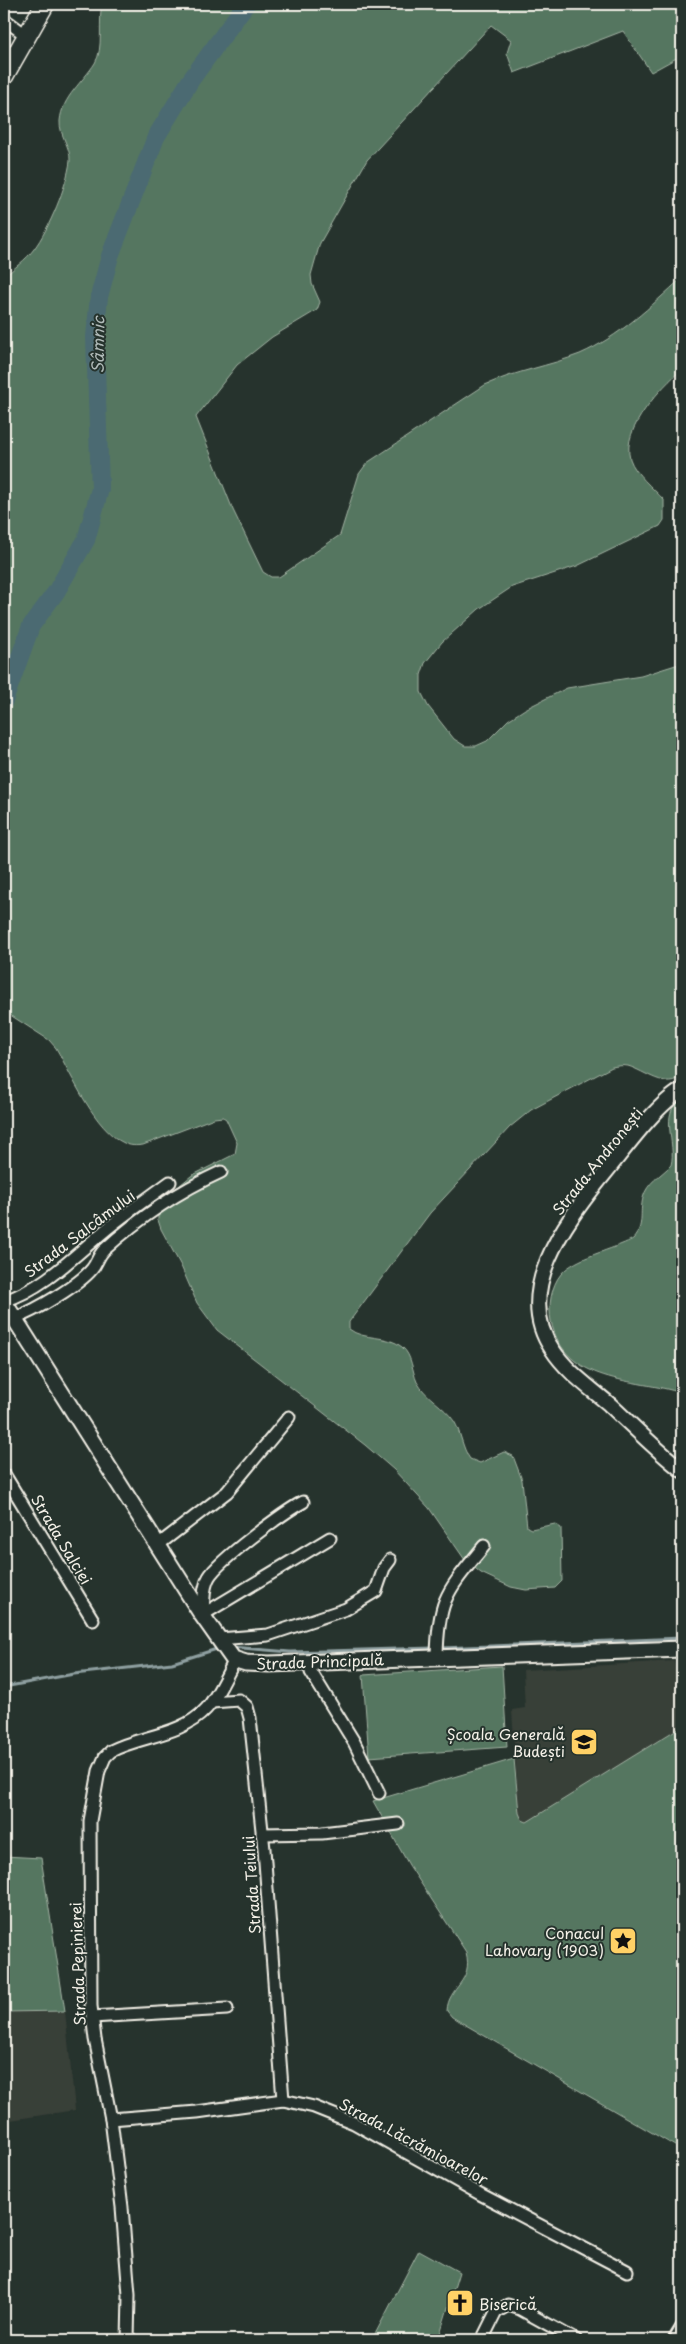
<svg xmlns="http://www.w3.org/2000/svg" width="686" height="2344" font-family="'Playpen Sans',sans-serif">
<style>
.built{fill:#393f38}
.green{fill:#547661;stroke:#a4b4a4}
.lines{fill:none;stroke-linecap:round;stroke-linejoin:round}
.stream{stroke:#8fa0a1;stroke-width:3}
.river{stroke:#4c6a72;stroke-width:18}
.minor-casing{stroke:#f4f1e8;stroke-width:15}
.tertiary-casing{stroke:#f4f1e8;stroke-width:18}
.secondary-casing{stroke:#f4f1e8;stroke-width:19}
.trunk-casing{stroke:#f4f1e8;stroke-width:21}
.minor{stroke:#26332d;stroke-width:11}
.tertiary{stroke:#26332d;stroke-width:14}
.secondary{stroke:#26332d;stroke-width:15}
.trunk{stroke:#26332d;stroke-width:18}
.labels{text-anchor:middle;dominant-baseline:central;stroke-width:4;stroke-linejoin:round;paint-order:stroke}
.street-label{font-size:15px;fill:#f4f1e8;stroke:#26332d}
.poi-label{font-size:15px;fill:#f4f1e8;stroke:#26332d;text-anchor:end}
.water-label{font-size:16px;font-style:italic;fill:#b1bbb9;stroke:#26332d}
</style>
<rect width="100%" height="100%" fill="#26332d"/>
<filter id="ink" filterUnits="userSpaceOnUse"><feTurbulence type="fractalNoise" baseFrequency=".02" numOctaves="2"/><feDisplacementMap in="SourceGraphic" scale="10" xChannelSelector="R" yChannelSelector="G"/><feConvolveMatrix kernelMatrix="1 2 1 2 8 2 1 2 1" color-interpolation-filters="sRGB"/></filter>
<g filter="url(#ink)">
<g class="built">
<path d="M 674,1661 L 682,1693 L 682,1726 L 527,1822 L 522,1820 L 519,1813 L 512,1710 L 525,1708 L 523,1670 Z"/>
<path d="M 65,2011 L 75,2110 L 4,2121 L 4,2012 Z"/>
</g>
<g class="green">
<path d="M 102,4 L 682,4 L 682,55 L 651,72 L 623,31 L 514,73 L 507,53 L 511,40 L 491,25 L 367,160 L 320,243 L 311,275 L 312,284 L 320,302 L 317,310 L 272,337 L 237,365 L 196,417 L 233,510 L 263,572 L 271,577 L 279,577 L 340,535 L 359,474 L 367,463 L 485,385 C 516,371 549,366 580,354 C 619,337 651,306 682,278 L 682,369 C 662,387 621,428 630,459 C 635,474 653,488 664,500 L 664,520 L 660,526 L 577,566 L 512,587 L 479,609 L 442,642 L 425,663 L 421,675 L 421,692 L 428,706 L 454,739 L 465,746 L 476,746 L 487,741 L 508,720 L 525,709 L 567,688 L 641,676 L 682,663 L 682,1075 C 667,1091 645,1071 628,1066 C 623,1065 617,1066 612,1067 L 531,1110 L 510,1127 L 430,1213 L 349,1322 L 349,1329 C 364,1341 387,1334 402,1347 C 412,1355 412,1371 417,1382 C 426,1398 444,1406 454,1421 C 461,1432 462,1448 470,1459 L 480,1463 L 504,1452 L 513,1456 L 522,1480 L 527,1527 L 531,1529 L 555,1524 L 561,1528 L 562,1581 L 555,1588 L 526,1590 L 511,1587 L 481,1573 L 465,1560 L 429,1508 L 394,1470 L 365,1445 L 217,1330 L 197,1303 L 181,1266 L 161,1229 L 158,1220 L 158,1203 L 191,1176 L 235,1154 L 237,1143 L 226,1119 L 223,1117 L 214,1118 L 143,1145 C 136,1146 130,1146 124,1143 C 95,1130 72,1076 56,1048 L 49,1040 L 4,1011 L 4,277 C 14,268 26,260 34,249 C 49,229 67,186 70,161 C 71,147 59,135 60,121 C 62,97 83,82 95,63 C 104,49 98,22 102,4 Z"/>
<path d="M 682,1099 L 682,1393 C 634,1378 565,1385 551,1321 C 548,1307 551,1286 561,1274 C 575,1257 613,1250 633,1239 C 645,1225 639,1214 643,1198 C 647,1182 661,1176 671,1165 C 677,1143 658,1113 682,1099 Z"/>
<path d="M 502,1666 L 507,1747 L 369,1757 L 363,1675 Z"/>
<path d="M 682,1726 L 682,2150 L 452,2017 L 447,2011 C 448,1986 474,1983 466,1952 L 409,1865 L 373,1801 L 514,1759 L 519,1813 L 522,1820 L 527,1822 Z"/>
<path d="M 4,1856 L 41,1858 L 65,2011 L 4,2012 Z"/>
<path d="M 419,2250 L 459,2272 L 438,2340 L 372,2340 Z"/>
</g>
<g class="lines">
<g class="stream">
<path d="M 231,1647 L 290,1652 L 434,1648"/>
<path d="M 441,1648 L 682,1638"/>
<path d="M 4,1687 L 74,1674 L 172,1663 L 220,1648"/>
</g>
<path class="river" d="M 4,701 L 31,626 L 56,592 L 86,540 L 100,489 L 95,337 L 99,297 L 110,256 L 156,137 L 190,81 L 246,4"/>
<g class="minor-casing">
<g id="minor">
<path d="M 4,19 L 27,36"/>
<path d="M 4,1301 C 42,1289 71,1259 102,1233 C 123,1215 147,1199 170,1182"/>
<path d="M 15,1318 C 35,1311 79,1285 92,1269 C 97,1263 98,1256 104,1250 C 138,1219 179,1191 221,1172"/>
<path d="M 4,1474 L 93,1620"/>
<path d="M 158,1545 L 227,1492 L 289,1417"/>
<path d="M 202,1615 C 205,1603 202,1588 209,1577 C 219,1560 284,1512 303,1502"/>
<path d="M 202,1615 L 330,1538"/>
<path d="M 219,1639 L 268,1635 L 346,1609 L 376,1591 L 384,1568 L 390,1560"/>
<path d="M 437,1657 C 438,1597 448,1591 484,1546"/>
<path d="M 309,1663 L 311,1672 L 354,1742 L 379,1793"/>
<path d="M 212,1702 L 239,1700 L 247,1707 L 250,1718 L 264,1849 L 283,2100"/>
<path d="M 262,1834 L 322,1833 L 398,1824"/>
<path d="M 92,2017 L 227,2009"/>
<path d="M 111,2119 L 197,2112 L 283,2100 L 314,2107 L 354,2123 L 480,2194 L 627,2271"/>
<path d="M 128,2340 L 129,2295 L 122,2207 L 111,2119 L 95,2039 L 91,2006 L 90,1821 L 99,1771 L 105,1757 L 111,1751 C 142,1735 181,1736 206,1709 C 218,1696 226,1676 235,1660"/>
<path d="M 482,2340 L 496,2312 L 508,2305 L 520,2309 L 576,2340"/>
<path d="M 674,2340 L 682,2327"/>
</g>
</g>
<g class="tertiary-casing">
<path id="tertiary" d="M 682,1090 C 655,1105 621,1154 600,1179 C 565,1223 513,1292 552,1349 C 566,1371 589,1387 609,1404 C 633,1426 656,1450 682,1470"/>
</g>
<g class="secondary-casing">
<path id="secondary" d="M 4,1302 L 202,1615 L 233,1659 L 246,1663 L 269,1664 L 682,1649"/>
</g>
<g class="trunk-casing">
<path id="trunk" d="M 4,76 L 45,4"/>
</g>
<use href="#minor" class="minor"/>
<use href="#tertiary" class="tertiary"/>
<use href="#secondary" class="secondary"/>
<use href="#trunk" class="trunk"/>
</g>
</g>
<defs>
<g id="school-square" transform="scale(1.4375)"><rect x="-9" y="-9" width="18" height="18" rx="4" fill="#ffd166" stroke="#26332d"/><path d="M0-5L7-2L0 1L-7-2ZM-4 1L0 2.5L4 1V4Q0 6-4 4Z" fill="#111"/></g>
<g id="sight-square" transform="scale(1.4375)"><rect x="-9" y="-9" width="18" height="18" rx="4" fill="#ffd166" stroke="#26332d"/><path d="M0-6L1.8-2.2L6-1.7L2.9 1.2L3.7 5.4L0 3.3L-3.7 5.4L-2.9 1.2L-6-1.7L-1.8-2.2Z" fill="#111"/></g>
<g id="church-square" transform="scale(1.4375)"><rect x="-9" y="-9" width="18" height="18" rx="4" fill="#ffd166" stroke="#26332d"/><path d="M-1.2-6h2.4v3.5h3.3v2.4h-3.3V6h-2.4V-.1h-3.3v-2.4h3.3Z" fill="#111"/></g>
</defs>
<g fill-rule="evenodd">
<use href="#school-square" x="584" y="1742"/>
<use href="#sight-square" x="623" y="1941"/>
<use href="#church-square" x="460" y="2303"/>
</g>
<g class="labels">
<g class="street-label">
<text transform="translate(597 1161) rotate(-51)">Strada Andronești</text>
<text transform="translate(79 1233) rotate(-37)">Strada Salcâmului</text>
<text transform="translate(62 1539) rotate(59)">Strada Salciei</text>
<text transform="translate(320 1661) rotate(-2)">Strada Principală</text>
<text transform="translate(251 1885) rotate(-94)">Strada Teiului</text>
<text transform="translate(77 1964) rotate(-92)">Strada Pepinierei</text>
<text transform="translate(414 2141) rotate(28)">Strada Lăcrămioarelor</text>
</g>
<g class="poi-label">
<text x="565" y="1733">Școala Generală<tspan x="565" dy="17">Budești</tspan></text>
<text x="604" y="1932">Conacul<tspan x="604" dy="17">Lahovary (1903)</tspan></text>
<text x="479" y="2303" text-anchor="start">Biserică</text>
</g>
<g class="water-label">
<text transform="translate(97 345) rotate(-89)">Sâmnic</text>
</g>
</g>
<rect width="686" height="2344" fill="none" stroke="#26332d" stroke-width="20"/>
<rect x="10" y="10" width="666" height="2324" fill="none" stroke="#f4f1e8" stroke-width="2" filter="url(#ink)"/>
</svg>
